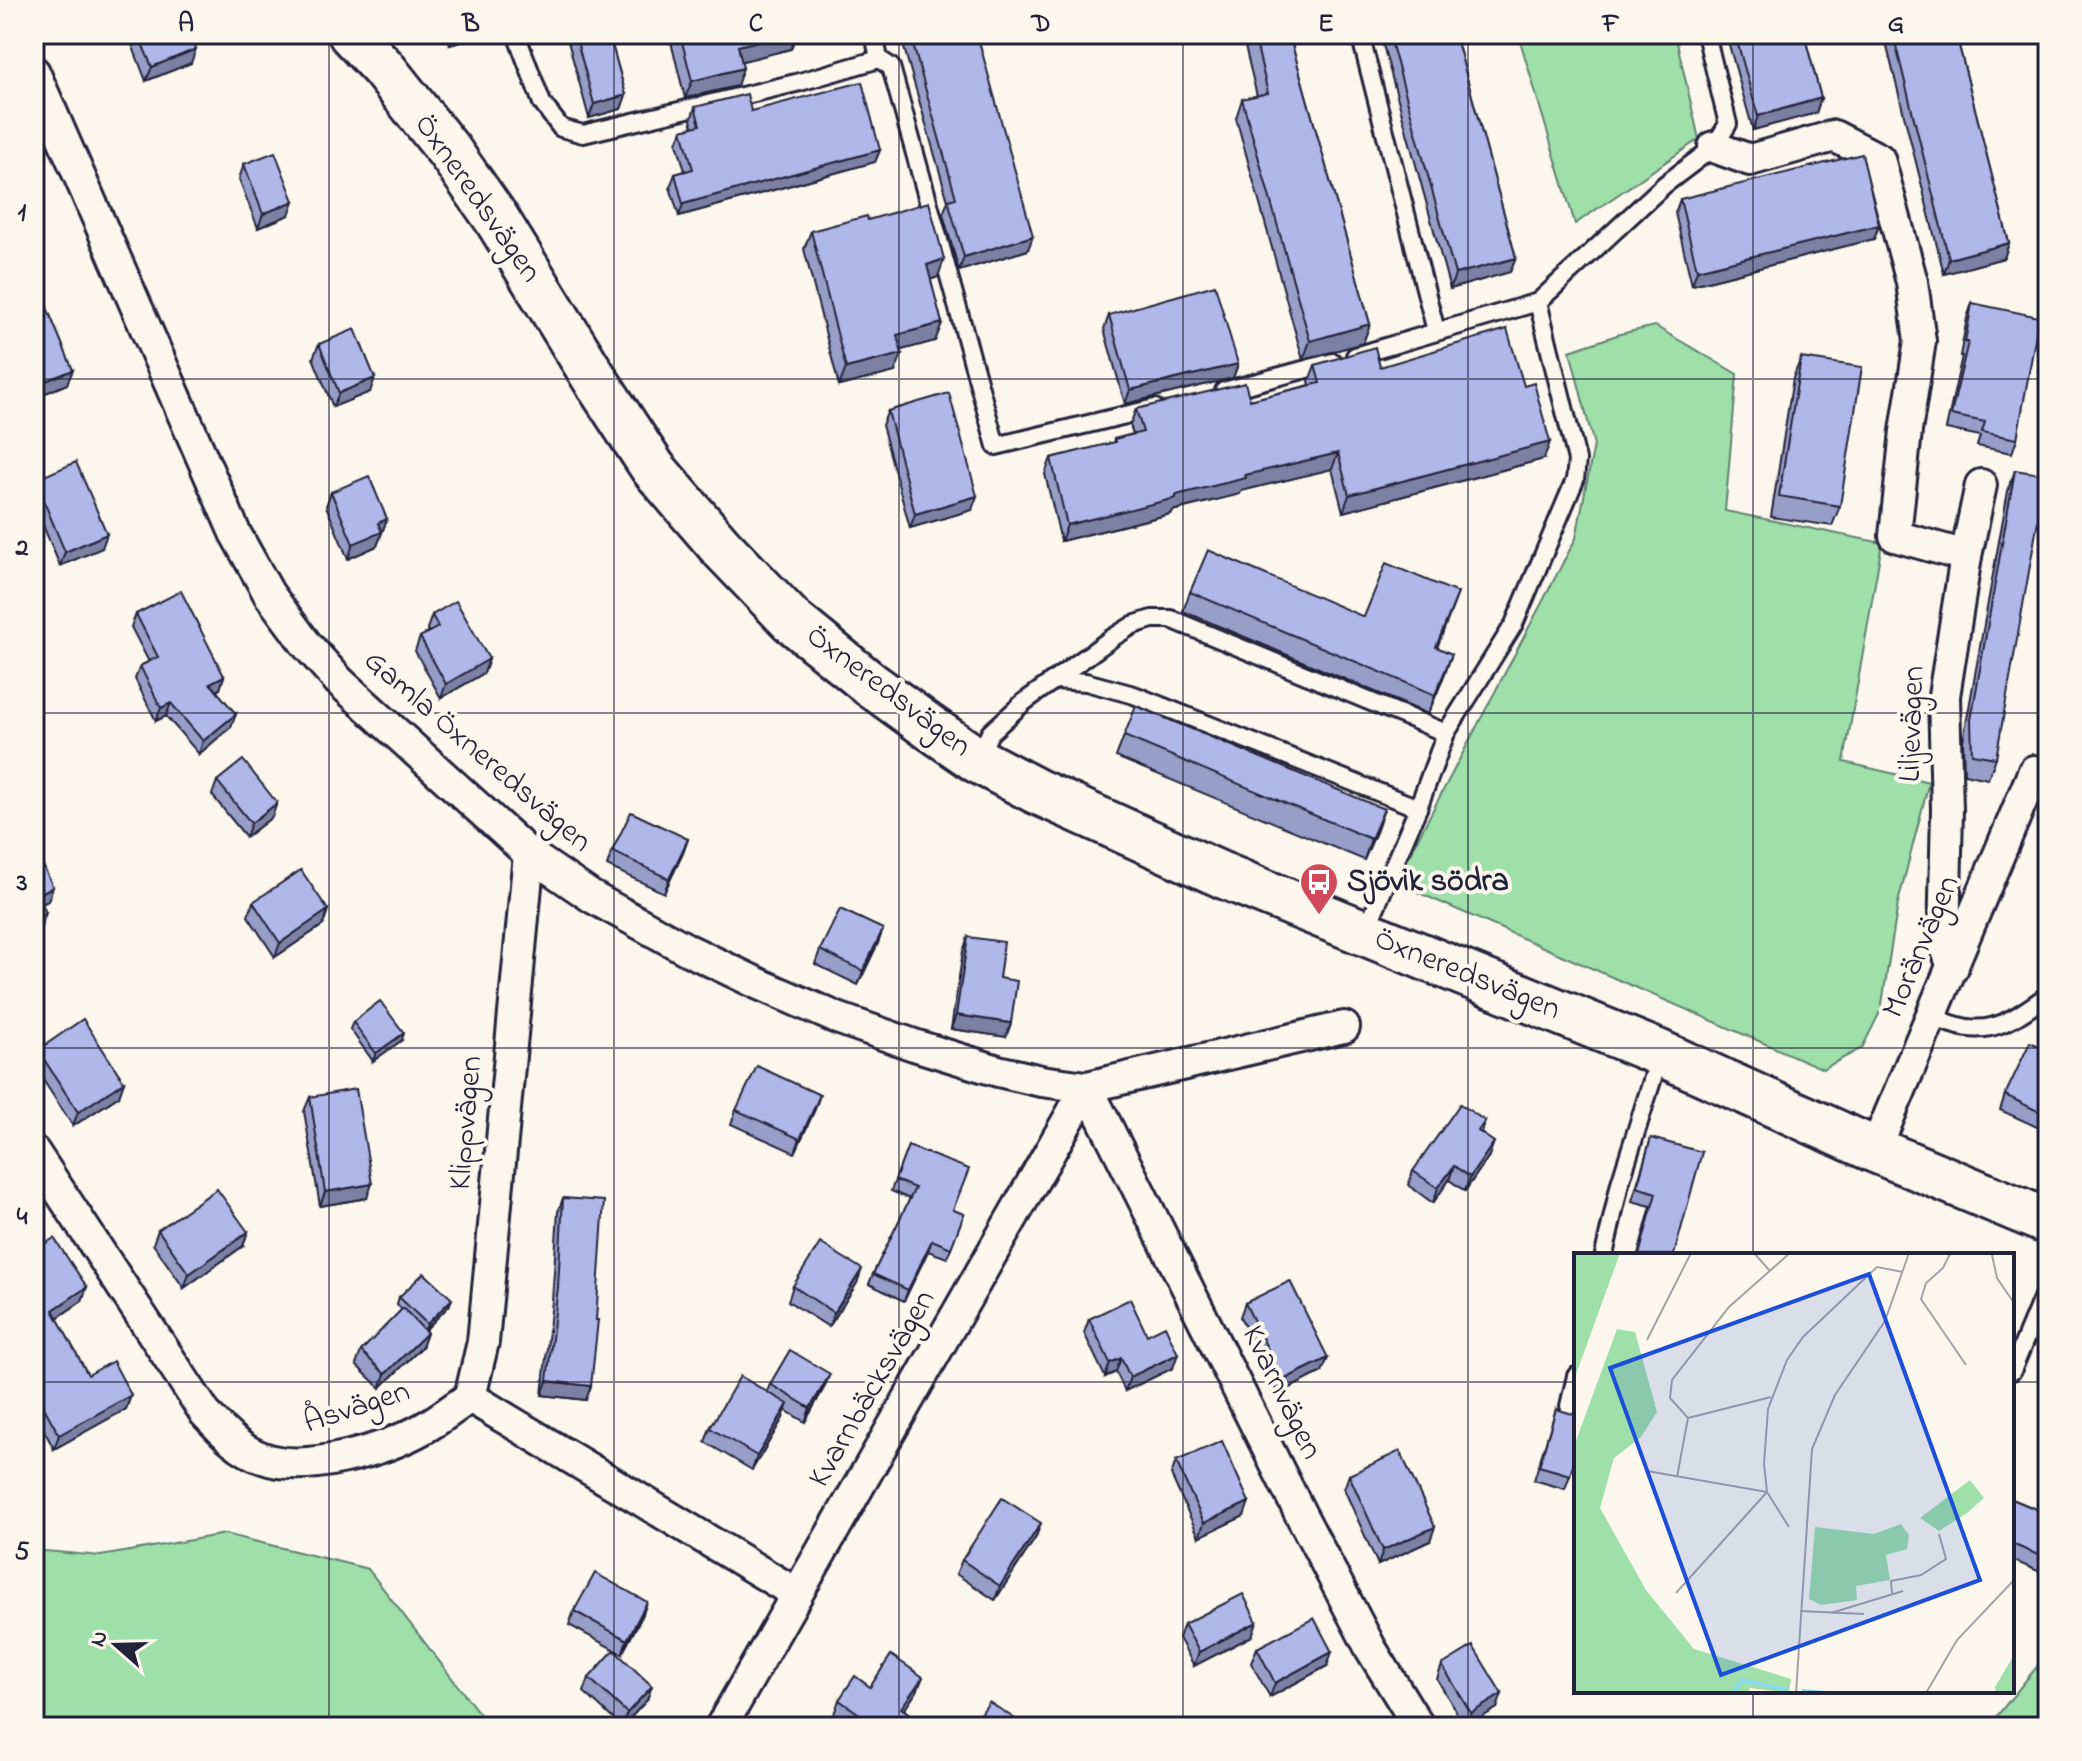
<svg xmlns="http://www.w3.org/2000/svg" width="2082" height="1761" font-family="'Indie Flower',sans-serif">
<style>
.green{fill:#9fdfa9;stroke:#608072;stroke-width:2}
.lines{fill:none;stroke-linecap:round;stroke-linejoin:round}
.lane-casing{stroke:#22223b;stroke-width:22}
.street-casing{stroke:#22223b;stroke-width:36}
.secondary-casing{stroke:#22223b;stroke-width:50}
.lane{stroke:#fbf7ec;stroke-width:16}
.street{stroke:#fbf7ec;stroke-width:30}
.secondary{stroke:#fbf7ec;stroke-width:44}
.wall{fill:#979ec8;stroke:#22223b;stroke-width:2}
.shaded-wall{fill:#7b81a3;stroke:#22223b;stroke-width:2}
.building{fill:#b0b8e9;stroke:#22223b;stroke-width:2}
.grid{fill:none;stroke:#22223b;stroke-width:2;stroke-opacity:0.55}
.labels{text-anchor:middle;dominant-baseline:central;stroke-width:8;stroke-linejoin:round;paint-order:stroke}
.street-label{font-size:32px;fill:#22223b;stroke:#fbf7ec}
.poi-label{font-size:32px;font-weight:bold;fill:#22223b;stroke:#fbf7ec;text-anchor:start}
.inset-river{fill:none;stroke:#8bdae9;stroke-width:4}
.inset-road{fill:none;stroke:#a4a2a5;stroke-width:2}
.view{fill:#1d4ed8;fill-opacity:0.15;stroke:#1d4ed8;stroke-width:4}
.inset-edge{fill:none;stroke:#22223b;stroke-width:4}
.neatline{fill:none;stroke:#22223b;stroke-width:3}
.grid-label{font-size:26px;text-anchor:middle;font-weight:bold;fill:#22223b}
</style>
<rect width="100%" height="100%" fill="#fbf7ec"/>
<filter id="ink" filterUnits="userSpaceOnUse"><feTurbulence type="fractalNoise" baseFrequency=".0125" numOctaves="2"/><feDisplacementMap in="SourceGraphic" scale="16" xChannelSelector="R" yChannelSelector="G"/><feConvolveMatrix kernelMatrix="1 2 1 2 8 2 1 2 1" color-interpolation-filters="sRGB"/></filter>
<g filter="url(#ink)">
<g class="green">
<path d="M 1518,34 L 1675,34 L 1699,139 L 1575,224 Z"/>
<path d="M 1655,326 L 1737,374 L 1725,511 L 1882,543 L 1844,762 L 1929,782 L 1898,903 L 1881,1010 L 1862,1048 L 1823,1069 L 1419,893 L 1410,885 L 1404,873 L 1408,857 L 1576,538 L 1594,445 L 1570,351 L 1620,334 Z"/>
<path d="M 225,1534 L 368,1569 L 485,1721 L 487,1727 L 34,1727 L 34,1550 L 101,1556 Z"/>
<path d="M 2048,1653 L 2048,1727 L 1988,1727 Z"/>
</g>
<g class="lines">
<g class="lane-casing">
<g id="lane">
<path d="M 516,34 L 542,103 L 561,128 L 583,134 L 800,82 L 879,59"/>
<path d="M 874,34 L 879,59 L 891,67 L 996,446 L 1155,408"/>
<path d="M 1360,34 L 1436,331"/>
<path d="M 1355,356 L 1538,302"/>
<path d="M 1224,391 L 1333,362"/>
<path d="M 1055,680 L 1086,682 L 1134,695 L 1418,808 L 1366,930"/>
<path d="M 977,760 L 990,733 L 1024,702 L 1112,638 L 1133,625 L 1152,619 L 1171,619 L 1446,733"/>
<path d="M 1418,808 L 1446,733 L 1514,624 L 1575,480 L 1577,460 L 1538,302 L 1664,185 L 1714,147 L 1728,124 L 1706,34"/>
<path d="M 1932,1016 C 1984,1041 2004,1026 2048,995"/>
<path d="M 1604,1255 L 1620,1183 L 1660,1055"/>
<path d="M 2012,1371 L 2048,1284"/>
<path d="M 1569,1406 L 1576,1376"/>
</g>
</g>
<g class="street-casing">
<g id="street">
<path d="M 34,72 L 235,533 L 269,594 L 306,644 L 339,681 L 529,854 L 592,897 L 688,950 L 759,984 L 837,1018 L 914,1045 L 998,1071 L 1041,1081 L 1087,1087 L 1344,1027"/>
<path d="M 1714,147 L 1750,160 L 1834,136 L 1879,159 L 1912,282 L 1920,341 L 1906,431 L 1895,536 L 1966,556"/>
<path d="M 1953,967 L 1944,942 L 1947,809 L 1944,696 L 1966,556 L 1981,485"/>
<path d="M 1087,1087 L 1299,1511 L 1371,1649 L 1419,1727"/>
<path d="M 1875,1150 L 2034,771"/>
<path d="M 34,1152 L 205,1413 C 222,1431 239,1450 263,1458 C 305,1474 385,1450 424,1428 C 440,1419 455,1407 470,1397"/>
<path d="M 470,1397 L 483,1342 L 529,854"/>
<path d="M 470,1397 L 797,1594"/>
<path d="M 721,1727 L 1087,1087"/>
</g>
</g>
<g class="secondary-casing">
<path id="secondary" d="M 351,34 L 383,68 L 449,151 L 496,218 L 598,384 L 653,468 L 721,547 L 791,620 L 870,684 L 925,724 L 977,760 L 1036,791 L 1222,875 L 1660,1053 L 1875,1150 L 2048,1222"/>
</g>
<use href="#lane" class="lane"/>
<use href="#street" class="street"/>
<use href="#secondary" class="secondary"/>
</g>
<g class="wall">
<path d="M 128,34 L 190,34 L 191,63 L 146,81 Z"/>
<path d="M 447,34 L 484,34 L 483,36 L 450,45 Z"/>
<path d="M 566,34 L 609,34 L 626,95 L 621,109 L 589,118 Z"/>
<path d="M 669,34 L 796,34 L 791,49 L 742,61 L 737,86 L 685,98 Z"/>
<path d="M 900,34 L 977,34 L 1028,250 L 959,271 L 943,214 L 948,201 Z"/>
<path d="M 1242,34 L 1289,34 L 1370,324 L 1363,343 L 1303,360 L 1236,118 L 1242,99 L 1257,96 Z"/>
<path d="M 1380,34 L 1455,34 L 1516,258 L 1510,272 L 1450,289 Z"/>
<path d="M 1726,34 L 1804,34 L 1821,98 L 1816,113 L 1753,130 Z"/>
<path d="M 1887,34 L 1956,34 L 2009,243 L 2004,258 L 1944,274 L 1885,39 Z"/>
<path d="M 695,107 L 751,111 L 880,150 L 875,162 L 679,216 L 670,187 L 675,174 L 685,171 L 677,143 L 682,130 L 693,127 L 691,120 Z"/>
<path d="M 244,164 L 289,215 L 258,228 L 239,179 Z"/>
<path d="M 1680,199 L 1879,225 L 1874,239 L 1692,285 L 1675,213 Z"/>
<path d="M 868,220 L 938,277 L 930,280 L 942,323 L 935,341 L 901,350 L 895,372 L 839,386 L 804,249 L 811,231 Z"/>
<path d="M 34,302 L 67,384 L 34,398 Z"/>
<path d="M 1972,303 L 2017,439 L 2012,453 L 1977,446 L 1980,436 L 1946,429 L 1962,356 L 1960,356 L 1967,318 Z"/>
<path d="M 1109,315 L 1238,364 L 1233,378 L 1125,404 L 1104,329 Z"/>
<path d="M 319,344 L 370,392 L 333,407 L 313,358 Z"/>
<path d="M 1801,358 L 1840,506 L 1832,526 L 1771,517 L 1793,378 Z"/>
<path d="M 1315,365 L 1380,367 L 1544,459 L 1343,512 L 1332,469 L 1241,491 L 1240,494 L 1172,511 L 1170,514 L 1061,541 L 1045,474 L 1051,458 L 1113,443 L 1114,439 L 1133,434 L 1130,425 L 1136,409 L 1250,400 L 1310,385 L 1309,381 Z"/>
<path d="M 888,411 L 972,510 L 910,528 L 882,425 Z"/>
<path d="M 2015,470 L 1996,758 L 1988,779 L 1964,774 L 1963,741 L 2008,491 Z"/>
<path d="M 35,480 L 102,548 L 60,566 L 34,504 Z"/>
<path d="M 331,492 L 387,519 L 377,546 L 348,559 L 326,506 Z"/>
<path d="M 1190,592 L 1364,617 L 1458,593 L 1437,648 L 1445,674 L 1428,714 L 1183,611 Z"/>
<path d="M 136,614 L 224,676 L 220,689 L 216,691 L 236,714 L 231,727 L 199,754 L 166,716 L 156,721 L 135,679 L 140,666 L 149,662 L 131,627 Z"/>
<path d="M 432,615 L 489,659 L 484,673 L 441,698 L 415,651 L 420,637 L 429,633 L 427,629 Z"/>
<path d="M 1124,736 L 1384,809 L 1364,860 L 1116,757 Z"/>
<path d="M 217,781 L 272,817 L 246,837 L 212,795 Z"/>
<path d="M 688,839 L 683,853 L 664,893 L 607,866 L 612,851 Z"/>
<path d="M 253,902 L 323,925 L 275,957 L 248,916 Z"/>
<path d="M 883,929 L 878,943 L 858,985 L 815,964 L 820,950 Z"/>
<path d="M 968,937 L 999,978 L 1011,1023 L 1006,1037 L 951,1029 L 963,951 Z"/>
<path d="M 353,1022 L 402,1040 L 373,1061 L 350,1029 Z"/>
<path d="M 38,1050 L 119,1096 L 73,1126 L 34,1066 L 34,1060 Z"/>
<path d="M 2048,1050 L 2048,1132 L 2000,1110 L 2005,1095 Z"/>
<path d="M 310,1097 L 367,1198 L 320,1206 L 304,1111 Z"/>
<path d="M 815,1109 L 795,1153 L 731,1124 L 736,1110 Z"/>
<path d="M 1485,1121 L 1481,1133 L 1489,1156 L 1465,1191 L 1449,1180 L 1433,1203 L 1408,1185 L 1413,1171 Z"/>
<path d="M 1651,1138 L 1674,1255 L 1638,1255 L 1651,1206 L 1632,1201 Z"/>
<path d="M 908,1146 L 953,1210 L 964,1214 L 947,1258 L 928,1251 L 904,1301 L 869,1284 L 873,1274 L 910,1199 L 891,1191 Z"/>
<path d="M 563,1198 L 586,1400 L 542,1395 L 552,1301 L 558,1212 Z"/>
<path d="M 158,1230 L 243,1246 L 184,1288 L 153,1244 Z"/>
<path d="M 34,1251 L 82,1301 L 57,1318 L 88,1375 L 131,1395 L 126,1409 L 54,1449 L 34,1412 Z"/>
<path d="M 857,1283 L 829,1327 L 788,1301 L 793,1286 Z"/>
<path d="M 399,1297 L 449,1306 L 425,1330 L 427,1333 L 422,1347 L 380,1388 L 356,1365 L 361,1351 L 402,1310 L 397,1304 Z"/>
<path d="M 1245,1303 L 1322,1372 L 1278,1394 L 1240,1317 Z"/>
<path d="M 1089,1319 L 1147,1335 L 1173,1368 L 1125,1391 L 1116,1372 L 1105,1377 L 1084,1333 Z"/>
<path d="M 770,1384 L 824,1388 L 805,1422 L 785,1410 L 783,1418 L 752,1470 L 705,1442 L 710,1428 L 767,1392 Z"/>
<path d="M 1556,1409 L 1570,1475 L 1565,1489 L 1534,1480 Z"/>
<path d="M 1176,1461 L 1244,1516 L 1199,1537 L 1171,1475 Z"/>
<path d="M 1349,1475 L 1430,1541 L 1378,1565 L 1344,1489 Z"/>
<path d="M 2012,1499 L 2048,1514 L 2048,1565 L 2045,1574 L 2012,1560 Z"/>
<path d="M 1036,1537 L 995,1600 L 956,1574 L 962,1560 Z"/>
<path d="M 647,1602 L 642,1616 L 622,1654 L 569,1625 L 574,1611 Z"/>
<path d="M 1184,1624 L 1252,1636 L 1194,1666 L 1179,1638 Z"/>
<path d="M 1257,1648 L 1327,1666 L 1270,1697 L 1251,1663 Z"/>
<path d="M 1442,1665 L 1497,1708 L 1465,1727 L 1437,1679 Z"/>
<path d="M 589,1678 L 647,1700 L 622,1727 L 584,1692 Z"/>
<path d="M 870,1687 L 917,1691 L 904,1710 L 929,1727 L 853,1727 L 834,1714 L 839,1700 Z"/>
</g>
<g class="shaded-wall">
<path d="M 457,34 L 484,34 L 483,36 L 450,45 L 454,35 Z"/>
<path d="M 786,34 L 796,34 L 791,49 L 731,64 L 738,46 Z"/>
<path d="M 196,49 L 191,63 L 146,81 L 152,67 Z"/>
<path d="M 743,68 L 737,86 L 685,98 L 692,81 Z"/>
<path d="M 626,95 L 621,109 L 589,118 L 594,104 Z"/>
<path d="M 1821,98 L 1816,113 L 1753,130 L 1758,116 Z"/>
<path d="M 880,150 L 875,162 L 679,216 L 683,204 Z"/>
<path d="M 294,201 L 289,215 L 258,228 L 263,214 Z"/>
<path d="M 1879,225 L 1874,239 L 1692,285 L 1697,270 Z"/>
<path d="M 1033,236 L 1028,250 L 959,271 L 964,257 Z"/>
<path d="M 2009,243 L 2004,258 L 1944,274 L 1949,259 Z"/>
<path d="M 1516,258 L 1510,272 L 1450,289 L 1455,274 Z"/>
<path d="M 944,259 L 938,277 L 920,283 L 927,265 Z"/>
<path d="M 942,323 L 935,341 L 891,353 L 897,335 Z"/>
<path d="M 1370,324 L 1363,343 L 1303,360 L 1310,341 Z"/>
<path d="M 902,354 L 895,372 L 839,386 L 846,368 Z"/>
<path d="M 1238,364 L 1233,378 L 1125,404 L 1130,390 Z"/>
<path d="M 73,370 L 67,384 L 34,398 L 38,384 Z"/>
<path d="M 375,378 L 370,392 L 333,407 L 339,393 Z"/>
<path d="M 1550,442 L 1544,459 L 1343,512 L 1349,495 Z"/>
<path d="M 1338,453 L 1332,469 L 1241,491 L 1240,494 L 1172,511 L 1170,514 L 1061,541 L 1067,525 L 1245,475 Z"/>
<path d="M 977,496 L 972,510 L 910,528 L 915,514 Z"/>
<path d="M 387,519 L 377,546 L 348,559 L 353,544 L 378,523 Z"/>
<path d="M 107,534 L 102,548 L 60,566 L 65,552 Z"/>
<path d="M 1452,654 L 1445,674 L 1428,714 L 1435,695 Z"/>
<path d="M 489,659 L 484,673 L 441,698 L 446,684 Z"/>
<path d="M 224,676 L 220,689 L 205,696 L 210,683 Z"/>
<path d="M 171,703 L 166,716 L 156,721 L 161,708 Z"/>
<path d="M 236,714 L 231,727 L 199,754 L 203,741 Z"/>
<path d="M 277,803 L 272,817 L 246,837 L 251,823 Z"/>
<path d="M 1384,809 L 1377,830 L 1364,860 L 1371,839 Z"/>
<path d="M 688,839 L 683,853 L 664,893 L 669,879 Z"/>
<path d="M 53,887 L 48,901 L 34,908 L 38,894 Z"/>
<path d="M 328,910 L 323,925 L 275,957 L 280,943 Z"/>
<path d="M 46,913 L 41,927 L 34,930 L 34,918 Z"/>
<path d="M 883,929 L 878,943 L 858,985 L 863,971 Z"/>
<path d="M 956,1015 L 1011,1023 L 1006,1037 L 951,1029 Z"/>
<path d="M 404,1033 L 402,1040 L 373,1061 L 376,1053 Z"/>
<path d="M 124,1082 L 119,1096 L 73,1126 L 78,1112 Z"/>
<path d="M 820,1095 L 815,1109 L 795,1153 L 800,1139 Z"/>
<path d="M 1494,1142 L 1489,1156 L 1465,1191 L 1470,1177 Z"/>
<path d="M 1454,1166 L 1449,1180 L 1433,1203 L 1438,1188 Z"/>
<path d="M 372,1184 L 367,1198 L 320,1206 L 325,1192 Z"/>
<path d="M 248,1232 L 243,1246 L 184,1288 L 189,1274 Z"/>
<path d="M 932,1240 L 928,1251 L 904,1301 L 908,1290 Z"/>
<path d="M 862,1269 L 857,1283 L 829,1327 L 834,1313 Z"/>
<path d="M 87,1287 L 82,1301 L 48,1324 L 53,1310 Z"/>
<path d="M 452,1299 L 449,1306 L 424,1331 L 427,1324 Z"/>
<path d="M 427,1333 L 422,1347 L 380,1388 L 385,1374 Z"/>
<path d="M 1178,1354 L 1173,1368 L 1125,1391 L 1130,1377 Z"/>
<path d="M 1121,1358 L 1116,1372 L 1105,1377 L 1110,1363 Z"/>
<path d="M 1328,1358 L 1322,1372 L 1278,1394 L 1283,1380 Z"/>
<path d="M 830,1374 L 824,1388 L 805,1422 L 810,1408 Z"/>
<path d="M 547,1381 L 591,1386 L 586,1400 L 542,1395 Z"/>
<path d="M 131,1395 L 126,1409 L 54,1449 L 59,1435 Z"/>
<path d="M 788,1404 L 783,1418 L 752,1470 L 757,1456 Z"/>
<path d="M 1249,1502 L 1244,1516 L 1199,1537 L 1204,1523 Z"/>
<path d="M 1041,1523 L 1036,1537 L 995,1600 L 1000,1586 Z"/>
<path d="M 1435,1527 L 1430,1541 L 1378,1565 L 1383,1550 Z"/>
<path d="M 647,1602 L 642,1616 L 622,1654 L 627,1640 Z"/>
<path d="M 1257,1622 L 1252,1636 L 1194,1666 L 1199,1652 Z"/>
<path d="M 1332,1652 L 1327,1666 L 1270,1697 L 1275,1683 Z"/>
<path d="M 923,1677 L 917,1691 L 896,1722 L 901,1708 Z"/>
<path d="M 652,1686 L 647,1700 L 622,1727 L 627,1713 Z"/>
<path d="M 1502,1694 L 1497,1708 L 1466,1727 L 1471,1713 Z"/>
</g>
<g class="building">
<path d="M 138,34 L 190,34 L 196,49 L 152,67 Z"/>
<path d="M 575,34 L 609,34 L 626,95 L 594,104 Z"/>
<path d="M 680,34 L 786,34 L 738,46 L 743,68 L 692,81 Z"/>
<path d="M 910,34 L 977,34 L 1033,236 L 964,257 L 948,200 L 956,198 Z"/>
<path d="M 1254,34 L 1289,34 L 1370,324 L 1310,341 L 1242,99 L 1268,93 Z"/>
<path d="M 1389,34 L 1455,34 L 1516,258 L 1455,274 Z"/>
<path d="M 1735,34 L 1804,34 L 1821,98 L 1758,116 Z"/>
<path d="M 1893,34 L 1956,34 L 2009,243 L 1949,259 Z"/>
<path d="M 862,82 L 880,150 L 683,204 L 675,174 L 693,169 L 682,130 L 700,125 L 695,107 L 747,94 L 751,111 Z"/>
<path d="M 275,152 L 294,201 L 263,214 L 244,164 Z"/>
<path d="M 1862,154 L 1879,225 L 1697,270 L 1680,199 Z"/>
<path d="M 929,202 L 944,259 L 927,265 L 942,323 L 897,335 L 902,354 L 846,368 L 811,231 L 867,216 L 868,220 Z"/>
<path d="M 1215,285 L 1238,364 L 1130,390 L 1109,315 Z"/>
<path d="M 43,298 L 73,370 L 38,384 L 34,374 L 34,302 Z"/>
<path d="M 1972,303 L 2039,317 L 2017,439 L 1982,432 L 1985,422 L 1951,415 L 1968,342 L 1965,342 Z"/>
<path d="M 355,329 L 375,378 L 339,393 L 319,344 Z"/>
<path d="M 1507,329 L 1524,386 L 1534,383 L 1550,442 L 1349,495 L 1338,453 L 1245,475 L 1246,478 L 1176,495 L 1176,498 L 1067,525 L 1051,458 L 1115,442 L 1114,439 L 1143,432 L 1136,409 L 1245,383 L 1250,400 L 1320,383 L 1315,365 L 1375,347 L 1380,367 Z"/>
<path d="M 1801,358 L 1862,367 L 1840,506 L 1779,496 Z"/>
<path d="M 949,393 L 977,496 L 915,514 L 888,411 Z"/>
<path d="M 76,462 L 107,534 L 65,552 L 35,480 Z"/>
<path d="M 2015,470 L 2046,475 L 1996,758 L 1972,754 L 1971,720 Z"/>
<path d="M 369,476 L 387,519 L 378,523 L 382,532 L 353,544 L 331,492 Z"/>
<path d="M 1208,550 L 1364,617 L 1386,563 L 1458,593 L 1436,647 L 1452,654 L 1435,695 L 1190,592 Z"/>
<path d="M 181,591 L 224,676 L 210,683 L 236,714 L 203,741 L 171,703 L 161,708 L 140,666 L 158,657 L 136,614 Z"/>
<path d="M 456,601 L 489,659 L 446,684 L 420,637 L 438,627 L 432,615 Z"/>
<path d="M 1136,706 L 1384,809 L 1371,839 L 1124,736 Z"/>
<path d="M 243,760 L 277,803 L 251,823 L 217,781 Z"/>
<path d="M 631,812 L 688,839 L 669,879 L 612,851 Z"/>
<path d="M 34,846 L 53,887 L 38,894 L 46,913 L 34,918 Z"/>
<path d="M 301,870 L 328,910 L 280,943 L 253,902 Z"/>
<path d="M 840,909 L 883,929 L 863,971 L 820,950 Z"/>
<path d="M 968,937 L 1004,942 L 999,978 L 1017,981 L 1011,1023 L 956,1015 Z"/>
<path d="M 380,1001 L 404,1033 L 376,1053 L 353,1022 Z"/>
<path d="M 83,1019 L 124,1082 L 78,1112 L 38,1050 Z"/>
<path d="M 2030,1042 L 2048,1050 L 2048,1116 L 2005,1095 Z"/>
<path d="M 757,1066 L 820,1095 L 800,1139 L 736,1110 Z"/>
<path d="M 356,1089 L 372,1184 L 325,1192 L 310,1097 Z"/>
<path d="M 1460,1104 L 1485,1121 L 1478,1131 L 1494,1142 L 1470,1177 L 1454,1166 L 1438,1188 L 1413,1171 Z"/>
<path d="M 1651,1138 L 1702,1152 L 1674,1255 L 1639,1255 L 1656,1193 L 1637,1187 Z"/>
<path d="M 908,1146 L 969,1169 L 953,1210 L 964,1214 L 951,1248 L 932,1240 L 908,1290 L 873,1274 L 915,1188 L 895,1180 Z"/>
<path d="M 217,1189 L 248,1232 L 189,1274 L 158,1230 Z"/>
<path d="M 563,1198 L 604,1201 L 596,1320 L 598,1320 L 591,1386 L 547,1381 L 558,1287 Z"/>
<path d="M 54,1238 L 87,1287 L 53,1310 L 88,1375 L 113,1361 L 131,1395 L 59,1435 L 34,1389 L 34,1251 Z"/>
<path d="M 820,1243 L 862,1269 L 834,1313 L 793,1286 Z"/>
<path d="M 424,1273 L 452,1299 L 427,1324 L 399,1297 Z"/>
<path d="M 1290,1281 L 1328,1358 L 1283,1380 L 1245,1303 Z"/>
<path d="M 1130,1299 L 1147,1335 L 1165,1326 L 1178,1354 L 1130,1377 L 1121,1358 L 1110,1363 L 1089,1319 Z"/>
<path d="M 403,1308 L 427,1333 L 385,1374 L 361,1351 Z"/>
<path d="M 790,1350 L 830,1374 L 810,1408 L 770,1384 Z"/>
<path d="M 740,1376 L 788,1404 L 757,1456 L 710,1428 Z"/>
<path d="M 1556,1409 L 1576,1415 L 1576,1455 L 1570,1475 L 1539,1466 Z"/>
<path d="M 1222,1441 L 1249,1502 L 1204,1523 L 1176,1461 Z"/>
<path d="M 1400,1451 L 1435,1527 L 1383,1550 L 1349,1475 Z"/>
<path d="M 1002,1498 L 1041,1523 L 1000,1586 L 962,1560 Z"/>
<path d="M 2012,1499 L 2048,1514 L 2048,1559 L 2012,1544 Z"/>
<path d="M 595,1573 L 647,1602 L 627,1640 L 574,1611 Z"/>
<path d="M 1243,1594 L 1257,1622 L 1199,1652 L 1184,1624 Z"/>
<path d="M 1314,1618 L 1332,1652 L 1275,1683 L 1257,1648 Z"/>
<path d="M 1473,1646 L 1502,1694 L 1471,1713 L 1442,1665 Z"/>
<path d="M 614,1650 L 652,1686 L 627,1713 L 589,1678 Z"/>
<path d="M 891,1655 L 923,1677 L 901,1708 L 929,1727 L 879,1727 L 839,1700 L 855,1676 L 870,1687 Z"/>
<path d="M 989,1702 L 1020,1722 L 1017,1727 L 972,1727 Z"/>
</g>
</g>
<path class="grid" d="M 329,34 L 329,1727M 614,34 L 614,1727M 899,34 L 899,1727M 1183,34 L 1183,1727M 1468,34 L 1468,1727M 1753,34 L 1753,1255M 34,379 L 2048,379M 34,713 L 2048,713M 34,1048 L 2048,1048M 34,1382 L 1576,1382M 2012,1382 L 2048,1382M 1753,1691 L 1753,1727"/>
<defs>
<g id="bus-pin" transform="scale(2)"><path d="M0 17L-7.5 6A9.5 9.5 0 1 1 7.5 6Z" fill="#d1495b" stroke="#fbf7ec"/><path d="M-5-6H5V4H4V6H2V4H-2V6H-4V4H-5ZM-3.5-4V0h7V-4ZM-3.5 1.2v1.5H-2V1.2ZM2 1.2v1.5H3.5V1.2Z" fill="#fff"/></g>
</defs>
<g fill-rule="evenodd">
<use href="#bus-pin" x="1319" y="882"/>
</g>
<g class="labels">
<g class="street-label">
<text transform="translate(477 199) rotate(55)">Öxneredsvägen</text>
<text transform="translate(888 692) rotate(37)">Öxneredsvägen</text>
<text transform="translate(1913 724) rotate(-88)">Liljevägen</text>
<text transform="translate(477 752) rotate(41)">Gamla Öxneredsvägen</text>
<text transform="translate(1922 947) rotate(-67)">Moränvägen</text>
<text transform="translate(1467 975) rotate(22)">Öxneredsvägen</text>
<text transform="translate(467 1123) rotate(-85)">Klippvägen</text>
<text transform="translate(873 1389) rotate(-60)">Kvarnbäcksvägen</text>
<text transform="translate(1281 1393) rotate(64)">Kvarnvägen</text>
<text transform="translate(357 1408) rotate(-18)">Åsvägen</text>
</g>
<g class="poi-label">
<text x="1347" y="882">Sjövik södra</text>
</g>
</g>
<g transform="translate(1574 1253)">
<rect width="440" height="440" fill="#fbf7ec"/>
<path d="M 0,0 L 46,0 L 0,127 ZM 43,76 L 61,79 L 83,159 L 67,184 L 40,205 L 26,255 L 72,337 L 120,396 L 217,426 L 215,440 L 176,435 L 174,440 L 0,440 L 0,193 ZM 396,227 L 410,245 L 393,260 L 365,278 L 346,265 ZM 327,271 L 335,282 L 333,296 L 312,302 L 316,327 L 282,333 L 283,347 L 247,352 L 235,346 L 241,274 L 300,281 ZM 440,402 L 440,440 L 422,440 L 421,434 Z" fill="#9fdfa9"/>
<path class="inset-river" d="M 228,438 L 254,440M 159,440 L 168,427 L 214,437"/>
<path class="inset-road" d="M 180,0 L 196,18M 374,0 L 426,0M 376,1 L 369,15 L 352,30 L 347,46 L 392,112M 418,2 L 423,25 L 440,50M 73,87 L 117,0M 114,165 L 96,145 L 98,127 L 155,54 L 216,0M 114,165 L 197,144M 73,218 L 193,239M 103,224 L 114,165M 215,274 L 193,239 L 190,211 L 194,156 L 213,107 L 229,84 L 303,14 L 329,19M 102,340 L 193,239M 318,340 L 317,328 L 347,322 L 372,306 L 365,281M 226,358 L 290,361M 257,360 L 329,338M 222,440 L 238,196 L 261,142 L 311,68 L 335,0M 352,440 L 383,387 L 440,327"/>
<path class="view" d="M 295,21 L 406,327 L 147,422 L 36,115 Z"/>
<rect width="440" height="440" class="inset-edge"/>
</g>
<rect width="2082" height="1761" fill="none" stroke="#fbf7ec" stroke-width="88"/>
<g transform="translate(116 1645) rotate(290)" stroke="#fbf7ec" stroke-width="6" paint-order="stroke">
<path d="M0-6L14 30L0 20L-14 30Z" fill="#22223b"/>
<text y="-12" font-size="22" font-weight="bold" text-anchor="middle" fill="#22223b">N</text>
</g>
<rect x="44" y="44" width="1994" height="1673" class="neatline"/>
<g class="grid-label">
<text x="186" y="31">A</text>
<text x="471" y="31">B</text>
<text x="756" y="31">C</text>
<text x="1041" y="31">D</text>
<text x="1326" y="31">E</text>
<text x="1611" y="31">F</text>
<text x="1896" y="31">G</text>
<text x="22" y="220">1</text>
<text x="22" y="555">2</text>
<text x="22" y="890">3</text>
<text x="22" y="1224">4</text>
<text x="22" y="1559">5</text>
</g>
</svg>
